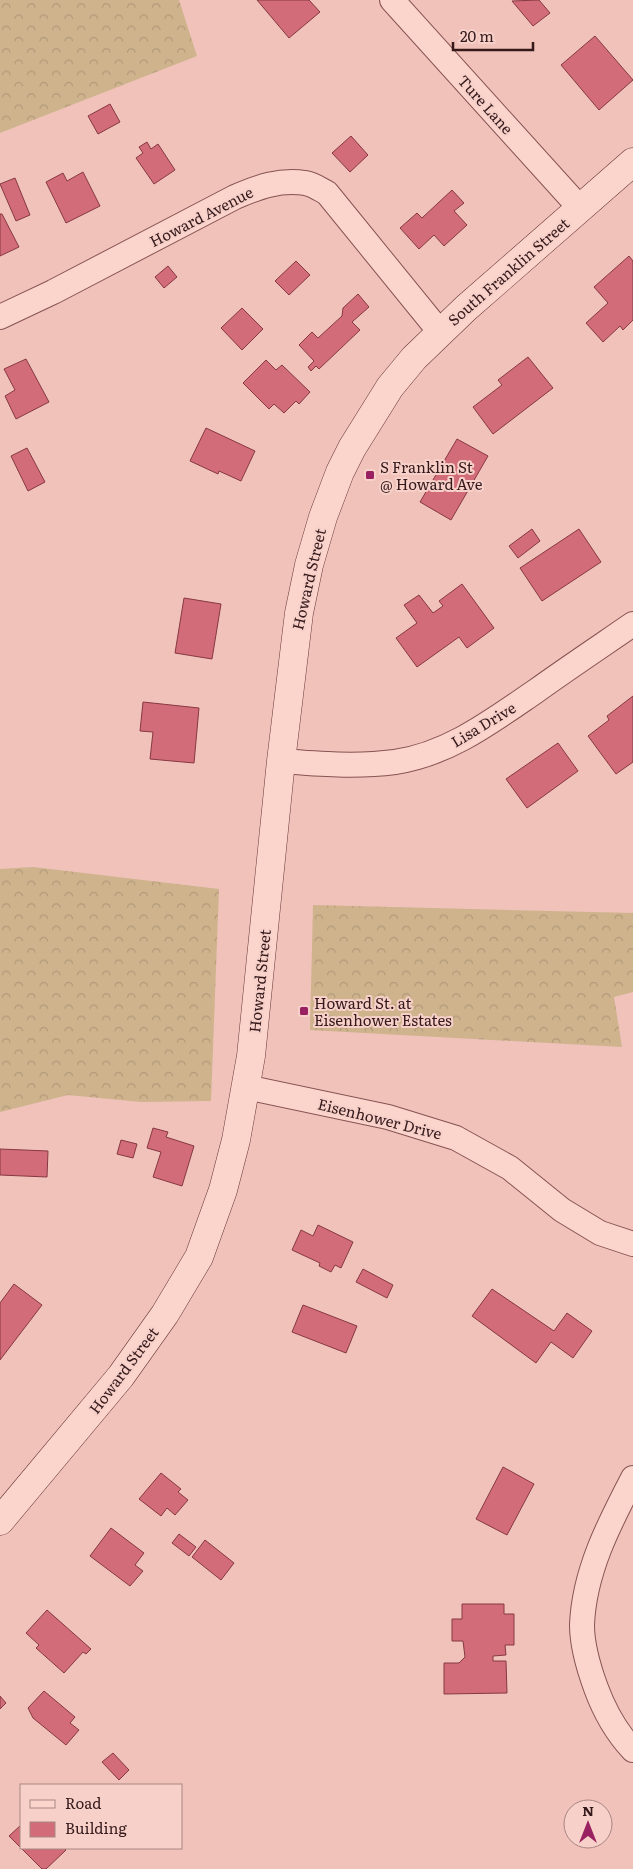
<svg xmlns="http://www.w3.org/2000/svg" width="633" height="1869" font-family="Literata,serif">
<style>
.forest{fill:url(#forest-crowns)}
.building{fill:#d16c78;stroke:#873842}
.lines{fill:none;stroke-linecap:round;stroke-linejoin:round}
.street-casing{stroke:#875353;stroke-width:26}
.secondary-casing{stroke:#683738;stroke-width:29}
.street{stroke:#fbd4cc;stroke-width:24}
.secondary{stroke:#fbd4cc;stroke-width:28}
.poi-dot{fill:#992061;stroke:#f7d1c9;stroke-width:2}
.labels{text-anchor:middle;dominant-baseline:central;stroke-width:4;stroke-linejoin:round;paint-order:stroke}
.street-label{font-size:15px;fill:#35191b;stroke:#f7d1c9}
.poi-label{font-size:15px;fill:#35191b;stroke:#f7d1c9;text-anchor:start}
</style>
<defs>
<pattern id="forest-crowns" width="20" height="18" patternUnits="userSpaceOnUse" patternTransform="scale(1.25)"><rect width="20" height="18" fill="#ceb38d"/><path d="M2 6a3 3 0 1 1 6 0M12 15a3 3 0 1 1 6 0" fill="none" stroke="#b29979"/></pattern>
</defs>
<rect width="100%" height="100%" fill="#f0c2b9"/>
<g class="forest">
<path d="M 0,0 L 179,0 L 197,56 L 0,133 Z"/>
<path d="M 33,867 L 219,889 L 211,1101 L 141,1102 L 68,1095 L 0,1112 L 0,869 Z"/>
<path d="M 313,905 L 633,913 L 633,992 L 614,997 L 622,1047 L 310,1030 Z"/>
</g>
<g class="building">
<path d="M 257,0 L 309,0 L 320,12 L 289,38 Z"/>
<path d="M 539,0 L 550,13 L 533,26 L 512,1 Z"/>
<path d="M 595,36 L 633,80 L 599,110 L 561,65 Z"/>
<path d="M 110,104 L 120,122 L 98,134 L 88,116 Z"/>
<path d="M 351,136 L 368,155 L 350,172 L 332,153 Z"/>
<path d="M 147,142 L 151,149 L 158,144 L 175,170 L 154,184 L 136,158 L 143,153 L 139,147 Z"/>
<path d="M 83,172 L 100,206 L 66,223 L 46,182 L 63,173 L 67,181 Z"/>
<path d="M 15,178 L 30,215 L 16,221 L 0,184 Z"/>
<path d="M 452,190 L 464,203 L 454,211 L 467,225 L 444,246 L 434,235 L 419,249 L 400,228 L 417,213 L 422,218 Z"/>
<path d="M 0,214 L 2,214 L 19,247 L 0,256 Z"/>
<path d="M 629,256 L 633,261 L 633,320 L 623,330 L 620,326 L 603,342 L 586,323 L 608,303 L 594,287 Z"/>
<path d="M 296,261 L 310,275 L 289,295 L 275,281 Z"/>
<path d="M 168,266 L 177,277 L 164,288 L 155,277 Z"/>
<path d="M 358,294 L 369,307 L 352,322 L 360,330 L 319,369 L 316,366 L 311,371 L 308,367 L 314,361 L 299,345 L 312,332 L 318,338 L 342,316 L 343,308 Z"/>
<path d="M 242,308 L 263,329 L 242,350 L 221,328 Z"/>
<path d="M 528,357 L 553,388 L 493,434 L 473,407 L 502,385 L 498,380 Z"/>
<path d="M 26,359 L 49,402 L 16,419 L 5,396 L 15,390 L 4,369 Z"/>
<path d="M 266,360 L 276,370 L 282,365 L 310,392 L 299,404 L 296,401 L 284,413 L 274,404 L 269,409 L 243,383 Z"/>
<path d="M 206,428 L 255,451 L 241,481 L 219,471 L 218,474 L 190,461 Z"/>
<path d="M 457,439 L 488,456 L 451,520 L 420,502 Z"/>
<path d="M 27,448 L 45,482 L 28,491 L 11,456 Z"/>
<path d="M 532,529 L 540,541 L 518,558 L 509,546 Z"/>
<path d="M 579,529 L 601,562 L 542,601 L 520,568 Z"/>
<path d="M 462,584 L 494,628 L 467,648 L 459,637 L 417,667 L 396,638 L 417,623 L 404,605 L 419,595 L 433,613 L 443,606 L 439,601 Z"/>
<path d="M 184,598 L 221,604 L 212,659 L 175,653 Z"/>
<path d="M 633,696 L 633,762 L 616,774 L 588,736 L 609,720 L 607,716 Z"/>
<path d="M 143,702 L 199,708 L 194,763 L 150,759 L 153,732 L 140,731 Z"/>
<path d="M 558,743 L 578,771 L 527,808 L 506,779 Z"/>
<path d="M 153,1128 L 168,1132 L 166,1137 L 194,1146 L 182,1186 L 153,1177 L 161,1152 L 147,1148 Z"/>
<path d="M 121,1140 L 137,1144 L 133,1158 L 117,1154 Z"/>
<path d="M 0,1149 L 48,1151 L 47,1177 L 0,1175 Z"/>
<path d="M 318,1225 L 353,1242 L 341,1268 L 335,1265 L 331,1272 L 319,1266 L 320,1263 L 292,1250 L 301,1230 L 313,1236 Z"/>
<path d="M 363,1269 L 393,1285 L 387,1298 L 356,1282 Z"/>
<path d="M 14,1284 L 42,1305 L 0,1360 L 0,1303 Z"/>
<path d="M 492,1289 L 554,1331 L 567,1313 L 592,1331 L 573,1358 L 551,1342 L 536,1363 L 472,1316 Z"/>
<path d="M 303,1305 L 357,1326 L 346,1353 L 292,1332 Z"/>
<path d="M 503,1467 L 534,1484 L 507,1535 L 476,1519 Z"/>
<path d="M 161,1473 L 181,1489 L 178,1492 L 188,1500 L 175,1515 L 167,1508 L 161,1516 L 139,1499 Z"/>
<path d="M 111,1528 L 144,1553 L 135,1565 L 143,1571 L 130,1586 L 90,1556 Z"/>
<path d="M 179,1534 L 196,1547 L 189,1556 L 172,1543 Z"/>
<path d="M 205,1540 L 234,1563 L 221,1580 L 192,1557 Z"/>
<path d="M 462,1604 L 504,1604 L 504,1614 L 514,1614 L 514,1645 L 505,1645 L 506,1655 L 493,1656 L 493,1661 L 506,1661 L 507,1693 L 444,1694 L 444,1663 L 459,1663 L 465,1657 L 463,1641 L 452,1641 L 452,1619 L 462,1619 Z"/>
<path d="M 47,1610 L 91,1649 L 86,1654 L 83,1652 L 64,1673 L 36,1648 L 39,1645 L 26,1633 Z"/>
<path d="M 44,1691 L 75,1717 L 70,1723 L 79,1730 L 66,1745 L 33,1718 L 28,1708 Z"/>
<path d="M 0,1696 L 6,1703 L 0,1709 Z"/>
<path d="M 113,1753 L 129,1770 L 119,1780 L 102,1762 Z"/>
<path d="M 21,1825 L 21,1848 L 64,1848 L 66,1850 L 46,1869 L 42,1869 L 9,1836 Z"/>
</g>
<g class="lines">
<g class="street-casing">
<g id="street">
<path d="M 392,0 L 580,208"/>
<path d="M 0,317 L 53,292 L 235,197 C 258,187 280,179 305,183 C 313,184 321,190 327,193 L 440,332"/>
<path d="M 281,761 C 319,764 357,767 395,762 C 449,754 492,721 536,691 C 568,668 601,646 633,624"/>
<path d="M 246,1087 L 388,1117 L 456,1138 L 510,1168 L 562,1210 L 600,1233 L 633,1244"/>
<path d="M 633,1478 C 609,1524 584,1572 582,1625 C 582,1647 589,1669 596,1688 C 604,1710 617,1733 633,1750"/>
</g>
</g>
<g class="secondary-casing">
<path id="secondary" d="M 0,1521 L 121,1376 L 165,1314 L 199,1257 L 223,1190 L 236,1140 L 251,1056 L 281,761 L 299,613 L 309,565 L 323,517 L 340,472 L 352,448 L 390,387 L 414,358 L 466,308 L 633,162"/>
</g>
<use href="#street" class="street"/>
<use href="#secondary" class="secondary"/>
</g>
<g class="poi-dot">
<rect x="365" y="470" width="10" height="10" rx="2.5"/>
<rect x="299" y="1006" width="10" height="10" rx="2.5"/>
</g>
<g class="labels">
<g class="street-label">
<text transform="translate(486 104) rotate(48)">Ture Lane</text>
<text transform="translate(201 216) rotate(-27)">Howard Avenue</text>
<text transform="translate(508 271) rotate(-41)">South Franklin Street</text>
<text transform="translate(308 579) rotate(-77)">Howard Street</text>
<text transform="translate(483 724) rotate(-31)">Lisa Drive</text>
<text transform="translate(259 981) rotate(-84)">Howard Street</text>
<text transform="translate(380 1118) rotate(14)">Eisenhower Drive</text>
<text transform="translate(123 1370) rotate(-53)">Howard Street</text>
</g>
<g class="poi-label">
<text x="380" y="466">S Franklin St<tspan x="380" dy="17">@ Howard Ave</tspan></text>
<text x="314" y="1002">Howard St. at<tspan x="314" dy="17">Eisenhower Estates</tspan></text>
</g>
</g>
<rect x="20" y="1784" width="162" height="65" fill="#f7d1c9" stroke="#a98783"/>
<rect x="30" y="1800" width="25" height="8" fill="#fbd4cc" stroke="#a98783"/>
<text x="65" y="1809" font-size="15" fill="#35191b">Road</text>
<rect x="30" y="1822" width="25" height="15" fill="#d16c78" stroke="#a98783"/>
<text x="65" y="1834" font-size="15" fill="#35191b">Building</text>
<g transform="translate(588 1824)"><circle r="24" fill="#f7d1c9" stroke="#a98783"/>
<path d="M0-4L9 19L0 12L-9 19Z" fill="#992061"/>
<text y="-8" font-size="14" font-weight="bold" text-anchor="middle" fill="#35191b">N</text>
</g>
<path d="M453 42v8h80v-8" fill="none" stroke="#35191b" stroke-width="2.5"/>
<text x="460" y="42" font-size="15" fill="#35191b" stroke="#f7d1c9" stroke-width="4" paint-order="stroke">20 m</text>
</svg>
